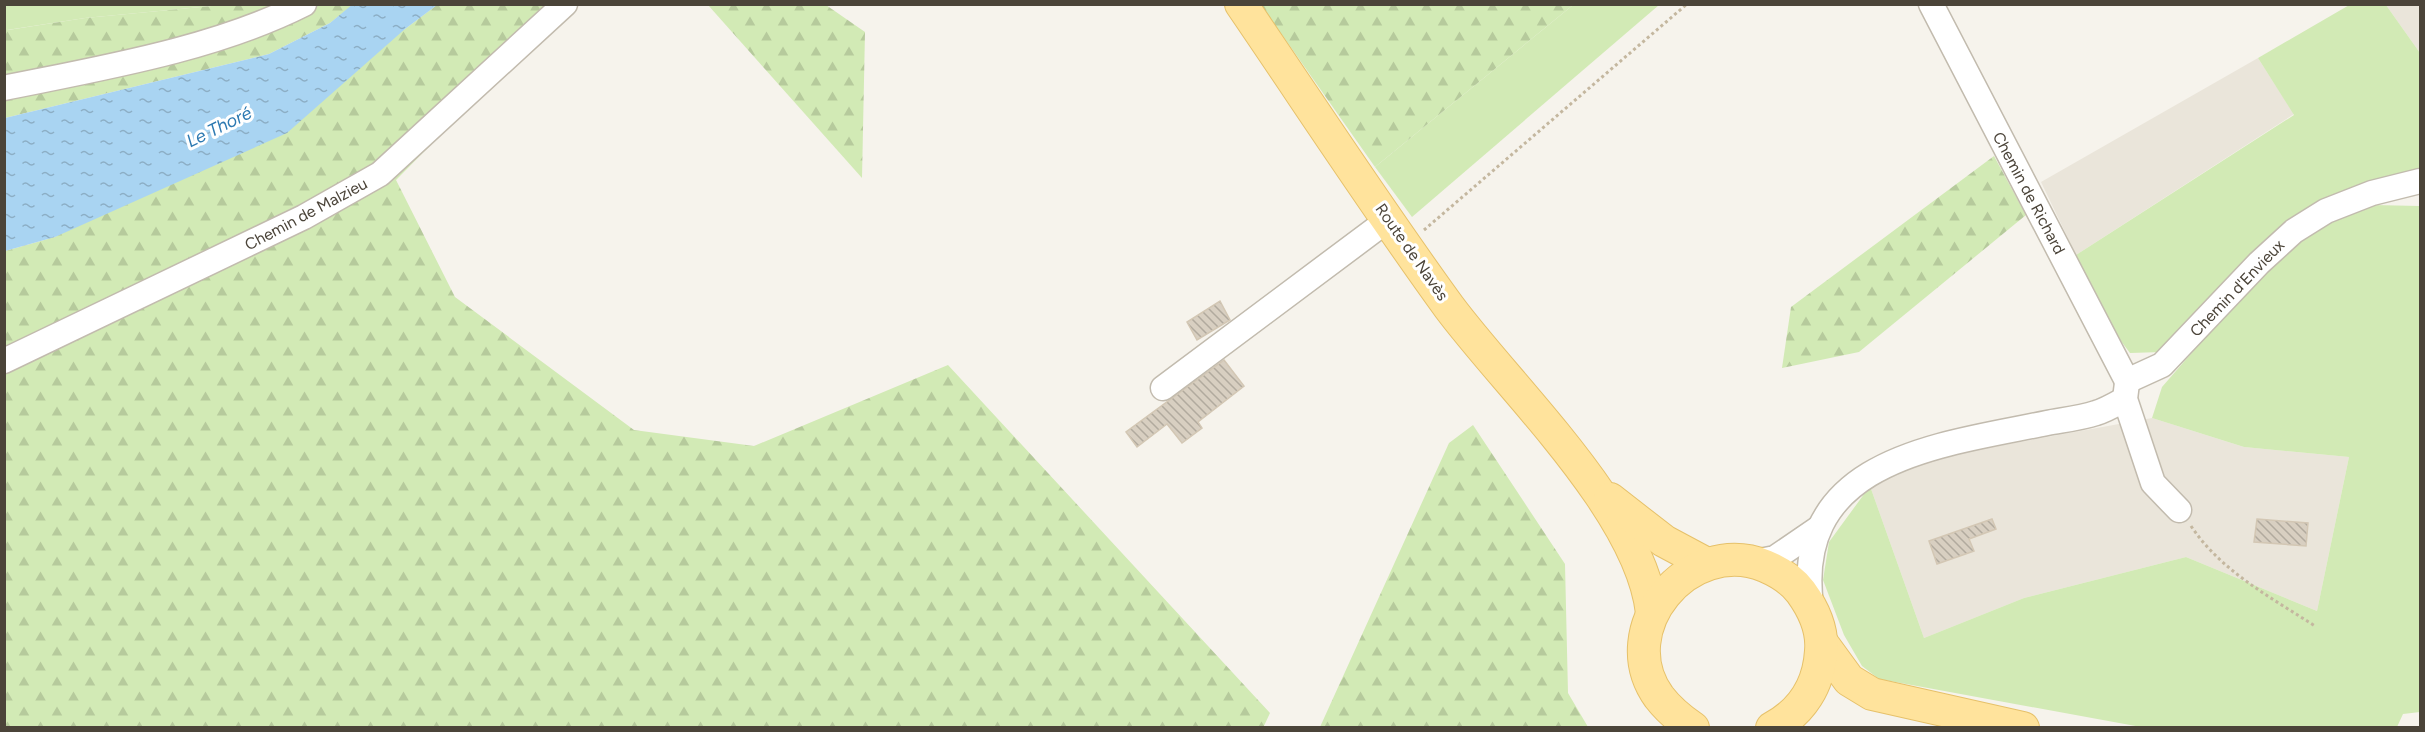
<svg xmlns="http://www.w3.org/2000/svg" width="2425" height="732" font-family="Figtree,sans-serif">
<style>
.residential{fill:#eae5da}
.grass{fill:#d2eab5}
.forest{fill:url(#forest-firs)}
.water{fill:url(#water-ripples)}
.building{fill:url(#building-back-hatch);stroke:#d3c7b4;stroke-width:1.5}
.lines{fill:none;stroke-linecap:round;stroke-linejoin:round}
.minor-casing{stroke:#c2bbae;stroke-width:27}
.major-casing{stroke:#e6c16a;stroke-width:34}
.path{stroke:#c4b79f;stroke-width:3;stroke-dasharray:3 3;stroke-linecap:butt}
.minor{stroke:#fff;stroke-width:24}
.major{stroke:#ffe39c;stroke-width:32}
.labels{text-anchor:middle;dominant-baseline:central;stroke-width:6;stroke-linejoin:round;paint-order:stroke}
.street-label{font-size:16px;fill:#4b4439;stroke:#fff}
.water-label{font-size:18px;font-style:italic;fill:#2e7ab2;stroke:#fff}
</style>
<defs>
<pattern id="forest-firs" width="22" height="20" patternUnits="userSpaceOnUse" patternTransform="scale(1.5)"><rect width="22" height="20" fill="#d2eab5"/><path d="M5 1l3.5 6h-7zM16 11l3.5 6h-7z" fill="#b6ca9c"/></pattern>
<pattern id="water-ripples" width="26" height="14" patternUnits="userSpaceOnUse" patternTransform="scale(1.5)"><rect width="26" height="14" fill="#a9d4f2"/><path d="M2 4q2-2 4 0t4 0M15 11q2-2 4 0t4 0" fill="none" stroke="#8caec5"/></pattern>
<pattern id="building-back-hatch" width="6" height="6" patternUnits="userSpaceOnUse" patternTransform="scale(1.5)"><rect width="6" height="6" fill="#d8cfc1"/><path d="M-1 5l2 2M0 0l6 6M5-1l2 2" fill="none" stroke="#b1aa9e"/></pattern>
</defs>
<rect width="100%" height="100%" fill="#f6f3ec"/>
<g class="residential">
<path d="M 2386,5 L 2420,5 L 2420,53 Z"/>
<path d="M 2258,58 L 2294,114 L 2076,255 L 2041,182 Z"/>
<path d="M 2152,418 L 2244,447 L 2349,457 L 2317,611 L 2186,557 L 2024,598 L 1924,638 L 1870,486 L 1927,459 Z"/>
</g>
<g class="grass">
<path d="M 2351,4 L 2386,5 L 2420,53 L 2420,169 C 2372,177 2312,198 2275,232 C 2235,269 2199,312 2162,352 L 2130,353 L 2108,324 L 2076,255 L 2294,115 L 2258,58 Z"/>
<path d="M 5,5 L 222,5 L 85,18 L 7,30 L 5,27 Z"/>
<path d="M 1573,5 L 1659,5 L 1412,217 L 1375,167 Z"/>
<path d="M 2373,205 L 2420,206 L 2420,712 L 2403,714 L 2397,727 L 2141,727 L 1879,679 L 1862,666 L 1844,635 L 1823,580 L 1829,542 L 1870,486 L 1924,638 L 2024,598 L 2186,557 L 2317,611 L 2349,457 L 2244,447 L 2152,418 L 2162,387 L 2262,272 L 2302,240 L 2334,221 Z"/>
</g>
<g class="forest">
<path d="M 438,4 L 569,5 L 396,180 L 455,297 L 634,430 L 754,446 L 948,365 L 1270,713 L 1263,728 L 5,728 L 5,251 L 55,237 L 405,29 Z"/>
<path d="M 222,5 L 353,5 L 330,23 L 269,54 L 5,118 L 4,27 L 8,30 L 85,18 Z"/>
<path d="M 708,5 L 826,5 L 865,32 L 862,178 Z"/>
<path d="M 1261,5 L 1573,5 L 1375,167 Z"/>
<path d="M 1994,156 L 2026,215 L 1859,352 L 1782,368 L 1791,307 Z"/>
<path d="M 1473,425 L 1565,564 L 1568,693 L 1588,727 L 1320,727 L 1449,443 Z"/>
</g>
<path class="water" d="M 353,4 L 437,5 L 405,29 L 287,133 L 55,237 L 5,251 L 5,118 L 269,54 L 330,23 Z"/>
<g class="building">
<path d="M 1220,301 L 1230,320 L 1197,340 L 1187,322 Z"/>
<path d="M 1224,360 L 1244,386 L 1198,422 L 1202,428 L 1182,443 L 1167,424 L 1137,447 L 1126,432 Z"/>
<path d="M 1992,519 L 1996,529 L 1969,539 L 1974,551 L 1937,564 L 1929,541 Z"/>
<path d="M 2257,519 L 2308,523 L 2306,546 L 2254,542 Z"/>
</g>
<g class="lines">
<g class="minor-casing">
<g id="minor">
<path d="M 1931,4 L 2127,381"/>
<path d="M 4,88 C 102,68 215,49 304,4"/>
<path d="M 4,361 L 304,217 L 380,174 L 565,4"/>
<path d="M 2127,381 L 2162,365 L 2259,263 L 2294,231 L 2326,211 L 2372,193 L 2420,181"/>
<path d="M 2127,383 L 2125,399 L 2153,483 L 2179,510"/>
<path d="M 1163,388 L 1389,219"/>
<path d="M 1755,562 L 1775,558 L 1819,528"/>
<path d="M 1811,605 C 1792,459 1940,445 2047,423 C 2063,420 2081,418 2096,413 C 2106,410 2116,404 2125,399"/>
</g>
</g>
<g class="major-casing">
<g id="major">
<path d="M 1241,4 C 1310,105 1377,208 1449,307 C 1510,389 1641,511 1652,613"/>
<path d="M 1610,499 L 1664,541 L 1707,564"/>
<path d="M 1822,643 L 1849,680 L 1872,694 L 2023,728"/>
<path d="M 1693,728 C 1680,719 1669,710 1659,697 C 1610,629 1689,535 1765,566 C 1779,572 1792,580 1801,592 C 1814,610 1823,629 1821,651 C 1819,685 1802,712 1772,728"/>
</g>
</g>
<g class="path">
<path d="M 1424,230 L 1687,4"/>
<path d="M 2191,526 C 2221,571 2270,597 2315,626"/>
</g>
<use href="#minor" class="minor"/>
<use href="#major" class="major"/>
</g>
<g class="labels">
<g class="street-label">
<text transform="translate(2029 193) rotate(62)">Chemin de Richard</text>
<text transform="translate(306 214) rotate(-28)">Chemin de Malzieu</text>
<text transform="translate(1412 252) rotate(55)">Route de Navès</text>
<text transform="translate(2237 288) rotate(-46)">Chemin d'Envieux</text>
</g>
<g class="water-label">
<text transform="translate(219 127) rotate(-26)">Le Thoré</text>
</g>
</g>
<rect width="2425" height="732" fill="none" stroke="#4b4439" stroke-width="12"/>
</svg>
